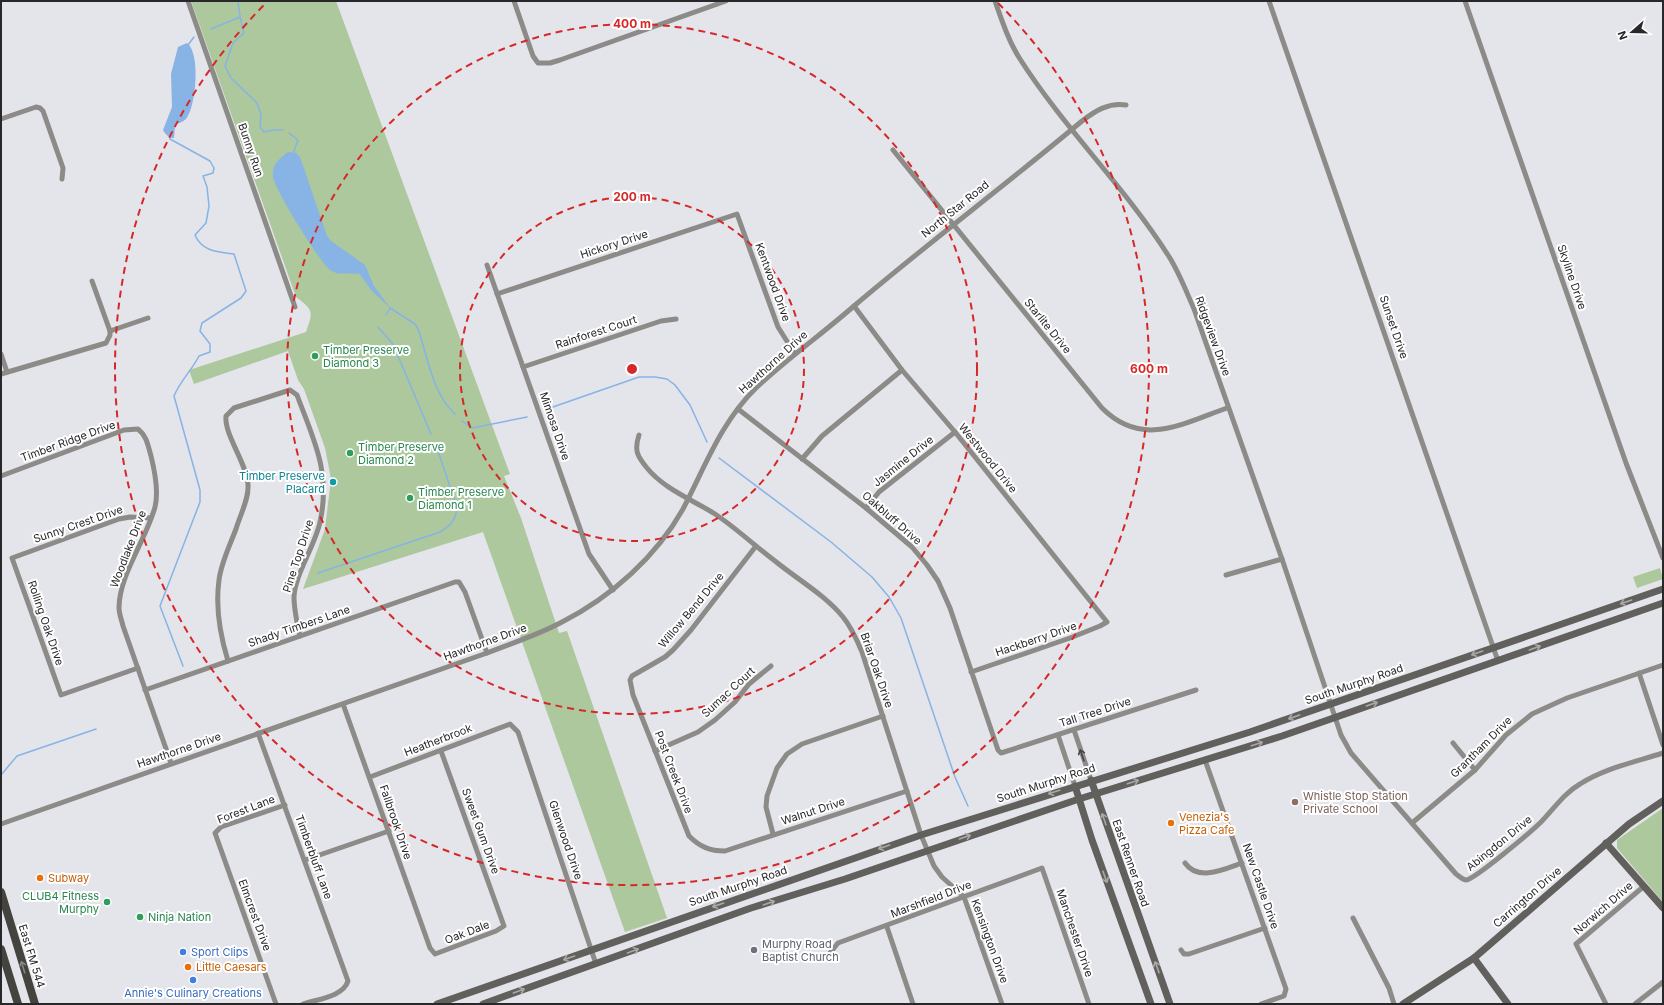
<svg xmlns="http://www.w3.org/2000/svg" width="1664" height="1005" font-family="Inter,sans-serif">
<style>
.green{fill:#acc89c}
.water{fill:#87b3e5}
.lines{fill:none;stroke-linecap:round;stroke-linejoin:round}
.stream{stroke:#87b3e5;stroke-width:1.5}
.street{stroke:#8c8b88;stroke-width:5}
.secondary{stroke:#62605d;stroke-width:7}
.primary{stroke:#44433e;stroke-width:8}
.oneway{stroke:#a9a8a6}
.oneway2{stroke:#464647}
.oneway3{stroke:#858582}
.ring{fill:none;stroke:#d62828;stroke-width:2;stroke-dasharray:7 5}
.leisure-dot{fill:#2e9e5b;stroke:#fff;stroke-width:1.5}
.culture-dot{fill:#0f9aa8;stroke:#fff;stroke-width:1.5}
.education-dot{fill:#8d6e63;stroke:#fff;stroke-width:1.5}
.food-dot{fill:#e8710a;stroke:#fff;stroke-width:1.5}
.worship-dot{fill:#6b7280;stroke:#fff;stroke-width:1.5}
.shop-dot{fill:#3f7fe0;stroke:#fff;stroke-width:1.5}
.labels{text-anchor:middle;dominant-baseline:central;stroke-width:4;stroke-linejoin:round;paint-order:stroke}
.street-label{font-size:11px;fill:#28282b;stroke:#fff}
.leisure-label{font-size:11px;fill:#27864d;stroke:#fff;text-anchor:start}
.culture-label{font-size:11px;fill:#0d838f;stroke:#fff;text-anchor:end}
.education-label{font-size:11px;fill:#785e54;stroke:#fff;text-anchor:start}
.food-label{font-size:11px;fill:#c56008;stroke:#fff;text-anchor:start}
.worship-label{font-size:11px;fill:#5b616d;stroke:#fff;text-anchor:start}
.shop-label{font-size:11px;fill:#366cbe;stroke:#fff;text-anchor:start}
.centre{fill:#d62828;stroke:#fff;stroke-width:2}
.ring-label{font-size:12px;text-anchor:middle;font-weight:bold;fill:#d62828;stroke:#fff;stroke-width:4;stroke-linejoin:round;paint-order:stroke}
</style>
<rect width="100%" height="100%" fill="#e4e4eb"/>
<g class="green">
<path d="M 191,1 L 336,1 L 510,474 L 504,476 L 521,518 L 559,633 L 567,631 L 667,918 L 625,932 L 483,532 L 303,589 L 325,529 L 331,479 L 325,448 L 304,389 L 298,380 L 288,351 L 194,384 L 189,370 L 306,332 C 313,312 314,310 296,297 Z"/>
<path d="M 1660,568 L 1663,579 L 1637,588 L 1633,577 Z"/>
<path d="M 1663,808 L 1663,902 L 1617,848 L 1617,840 Z"/>
</g>
<g class="water">
<path d="M 187,43 C 201,53 196,107 186,119 C 183,122 178,123 175,125 L 174,138 C 169,138 165,134 163,130 L 172,107 L 171,74 L 178,47 Z"/>
<path d="M 288,152 L 296,153 L 300,157 L 327,236 L 331,241 L 365,265 L 374,286 L 390,308 L 371,290 L 360,274 C 350,272 338,276 330,270 C 319,261 273,187 273,176 C 272,163 280,159 288,152 Z"/>
</g>
<g class="lines">
<g class="stream">
<path d="M 240,17 L 244,33 L 233,43 L 225,66 L 231,78 L 257,103 L 261,115 L 260,127 L 264,132 L 273,130 L 283,130"/>
<path d="M 211,29 L 240,17 L 238,1"/>
<path d="M 188,45 L 194,37"/>
<path d="M 289,133 L 298,140 L 293,154"/>
<path d="M 170,136 L 170,139 L 210,161 L 214,168 L 213,173 L 203,176 L 207,187 L 209,206 L 206,223 L 195,235 C 202,252 219,252 234,254 L 246,291 L 241,298 L 202,323 L 200,331 L 210,344 L 210,352 L 199,356 C 192,370 180,381 174,396 L 200,490 L 200,502 L 160,606 L 183,666"/>
<path d="M 390,308 L 415,324 L 418,329 C 428,357 432,393 455,414"/>
<path d="M 386,315 L 390,308"/>
<path d="M 378,327 L 393,344 L 431,434"/>
<path d="M 550,408 L 639,377 L 655,377 L 667,379 L 675,385 L 690,405 L 707,442"/>
<path d="M 462,421 L 472,428 L 527,417"/>
<path d="M 719,458 L 831,542 L 872,577 L 889,597 L 901,618 L 955,777 L 968,806"/>
<path d="M 318,573 L 440,532 C 451,525 456,520 457,507 L 438,451"/>
<path d="M 1,775 L 17,756 L 96,729"/>
</g>
<g class="street">
<path d="M 188,1 L 295,307"/>
<path d="M 514,1 L 533,56 L 538,63 L 550,63 L 560,60 L 726,1"/>
<path d="M 995,1 C 1002,21 1009,42 1020,59 C 1064,128 1124,186 1168,255 C 1179,272 1186,291 1194,309 L 1282,559 L 1341,735 L 1351,753 L 1456,874 C 1459,876 1463,880 1466,880 C 1474,880 1533,830 1541,822 C 1554,809 1563,794 1580,784 C 1605,768 1635,762 1663,753"/>
<path d="M 1269,1 L 1498,661"/>
<path d="M 1465,1 L 1626,463 L 1663,558"/>
<path d="M 1,119 L 36,107 L 40,108 L 43,111 L 63,168 L 62,179"/>
<path d="M 893,150 L 1102,408 C 1142,448 1182,424 1227,408"/>
<path d="M 487,265 L 589,554 L 613,590"/>
<path d="M 497,294 L 737,214 L 778,327 L 795,354"/>
<path d="M 854,306 L 902,370 L 955,432 L 1107,622 L 1100,626 L 1070,638 L 971,672"/>
<path d="M 110,331 L 148,318"/>
<path d="M 1,354 L 7,372"/>
<path d="M 523,367 L 661,321 L 676,319"/>
<path d="M 1,374 L 106,343 L 110,335 L 110,331 L 92,281"/>
<path d="M 738,409 L 866,508 L 912,547 L 927,565 L 938,581 L 950,608 L 998,750 L 1001,753 L 1196,690"/>
<path d="M 639,435 C 634,450 637,456 647,468 C 664,489 693,500 715,514 C 736,528 755,546 775,561 C 797,579 825,595 843,617 C 852,628 857,640 862,652 L 921,835 L 934,866 L 942,877 L 964,897 L 1002,1004"/>
<path d="M 802,459 L 822,436 L 902,370"/>
<path d="M 1,476 L 124,430 L 138,429 C 147,436 148,446 151,456 C 155,472 159,491 155,507 C 146,540 119,575 119,608 C 119,614 122,621 123,626 L 171,763"/>
<path d="M 866,508 L 879,492 L 955,432"/>
<path d="M 756,546 L 691,630 L 673,650 L 665,657 L 632,676 L 630,680 L 633,695 L 689,836 C 700,847 710,851 725,851 L 907,791"/>
<path d="M 1226,575 L 1282,559"/>
<path d="M 228,661 C 220,635 215,609 219,580 C 221,563 230,545 236,529 C 240,515 249,499 248,485 C 247,463 224,435 226,416 L 234,408 L 290,390 L 297,395 C 314,441 331,472 320,522 C 315,546 295,574 294,597 C 294,610 297,623 300,636"/>
<path d="M 138,668 L 61,695 L 12,558 L 119,519 L 130,517 L 151,518"/>
<path d="M 1639,673 L 1663,745"/>
<path d="M 145,690 L 455,582 L 459,582 L 465,592 L 487,653"/>
<path d="M 343,704 L 430,948 L 435,954 L 496,931 L 504,926 L 441,751"/>
<path d="M 1074,730 L 1091,780"/>
<path d="M 258,733 L 348,981 C 343,997 317,999 303,1004"/>
<path d="M 1058,735 L 1075,786"/>
<path d="M 1453,743 L 1475,770"/>
<path d="M 655,751 L 698,732 L 715,720 L 735,702 L 749,684 L 771,666"/>
<path d="M 1205,760 L 1286,989 L 1284,996 L 1261,1004"/>
<path d="M 370,777 L 510,724 L 518,732 L 596,964"/>
<path d="M 1412,823 L 1475,770 L 1506,735 L 1532,714 L 1567,698 L 1663,665"/>
<path d="M 1,824 L 487,653 C 512,643 538,635 562,622 C 611,597 656,557 683,509 C 705,467 721,422 756,388 C 787,359 822,334 854,306 C 928,243 1007,184 1082,121 C 1095,111 1109,102 1126,105"/>
<path d="M 773,834 L 766,807 L 767,796 L 777,768 L 787,754 L 802,744 L 883,716"/>
<path d="M 305,860 L 389,831"/>
<path d="M 1185,863 C 1198,882 1225,869 1242,863"/>
<path d="M 1353,918 L 1389,988 L 1394,1004"/>
<path d="M 887,927 L 913,1004"/>
<path d="M 1181,950 L 1184,954 L 1189,954 L 1265,928"/>
<path d="M 830,953 L 838,943 L 1042,868 L 1089,1004"/>
<path d="M 276,1004 L 215,833 L 221,827 L 285,805"/>
<path d="M 1606,1004 L 1576,944 L 1643,887"/>
<path d="M 1635,1004 L 1663,982"/>
</g>
<g class="secondary">
<path d="M 1091,780 L 1170,1004"/>
<path d="M 1075,786 L 1092,840 L 1151,1004"/>
<path d="M 1606,843 L 1663,908"/>
<path d="M 1474,958 L 1508,1004"/>
<path d="M 437,1004 L 921,835 L 1250,732 L 1663,589"/>
<path d="M 483,1004 L 751,908 L 845,879 L 1079,799 L 1282,736 L 1663,603"/>
<path d="M 1403,1004 L 1474,958 L 1629,824 L 1663,801"/>
</g>
<g class="primary">
<path d="M 1,892 L 35,1004"/>
<path d="M 1,949 L 18,1004"/>
</g>
</g>
<defs><path id="oneway-shaft" d="M-6 0H5M1.5-3L5.5 0L1.5 3" fill="none" stroke-width="1.6" stroke-linecap="round" stroke-linejoin="round"/></defs>
<g class="oneway">
<use href="#oneway-shaft" transform="translate(1626 602) rotate(161)"/>
<use href="#oneway-shaft" transform="translate(1535 648) rotate(-20)"/>
<use href="#oneway-shaft" transform="translate(1477 653) rotate(161)"/>
<use href="#oneway-shaft" transform="translate(1372 704) rotate(-19)"/>
<use href="#oneway-shaft" transform="translate(1294 717) rotate(161)"/>
<use href="#oneway-shaft" transform="translate(1257 744) rotate(-18)"/>
<use href="#oneway-shaft" transform="translate(1133 782) rotate(-18)"/>
<use href="#oneway-shaft" transform="translate(1054 792) rotate(162)"/>
<use href="#oneway-shaft" transform="translate(1104 819) rotate(-109)"/>
<use href="#oneway-shaft" transform="translate(965 837) rotate(-19)"/>
<use href="#oneway-shaft" transform="translate(884 847) rotate(161)"/>
<use href="#oneway-shaft" transform="translate(1105 877) rotate(70)"/>
<use href="#oneway-shaft" transform="translate(769 903) rotate(-19)"/>
<use href="#oneway-shaft" transform="translate(718 905) rotate(161)"/>
<use href="#oneway-shaft" transform="translate(633 951) rotate(-20)"/>
<use href="#oneway-shaft" transform="translate(569 958) rotate(161)"/>
<use href="#oneway-shaft" transform="translate(1157 967) rotate(-110)"/>
<use href="#oneway-shaft" transform="translate(519 991) rotate(-20)"/>
</g>
<use class="oneway2" href="#oneway-shaft" transform="translate(1082 755) rotate(-109)"/>
<use class="oneway3" href="#oneway-shaft" transform="translate(23 967) rotate(-107)"/>
<g class="ring">
<circle cx="632" cy="369" r="172"/>
<circle cx="632" cy="369" r="345"/>
<path d="M998 3A517 517 0 1 1 266 3"/>
</g>
<g class="leisure-dot">
<circle cx="315" cy="356" r="4"/>
<circle cx="350" cy="453" r="4"/>
<circle cx="410" cy="498" r="4"/>
<circle cx="107" cy="902" r="4"/>
<circle cx="140" cy="917" r="4"/>
</g>
<circle class="culture-dot" cx="333" cy="482" r="4"/>
<circle class="education-dot" cx="1295" cy="802" r="4"/>
<g class="food-dot">
<circle cx="1171" cy="823" r="4"/>
<circle cx="40" cy="878" r="4"/>
<circle cx="188" cy="967" r="4"/>
</g>
<circle class="worship-dot" cx="754" cy="950" r="4"/>
<g class="shop-dot">
<circle cx="183" cy="952" r="4"/>
<circle cx="193" cy="980" r="4"/>
</g>
<g class="labels">
<g class="street-label">
<text transform="translate(251 150) rotate(71)">Bunny Run</text>
<text transform="translate(955 209) rotate(-39)">North Star Road</text>
<text transform="translate(614 244) rotate(-18)">Hickory Drive</text>
<text transform="translate(1572 277) rotate(71)">Skyline Drive</text>
<text transform="translate(773 282) rotate(70)">Kentwood Drive</text>
<text transform="translate(1048 326) rotate(51)">Starlite Drive</text>
<text transform="translate(1394 327) rotate(71)">Sunset Drive</text>
<text transform="translate(596 332) rotate(-18)">Rainforest Court</text>
<text transform="translate(1213 336) rotate(70)">Ridgeview Drive</text>
<text transform="translate(773 362) rotate(-42)">Hawthorne Drive</text>
<text transform="translate(555 426) rotate(71)">Mimosa Drive</text>
<text transform="translate(68 441) rotate(-20)">Timber Ridge Drive</text>
<text transform="translate(988 458) rotate(51)">Westwood Drive</text>
<text transform="translate(903 461) rotate(-39)">Jasmine Drive</text>
<text transform="translate(892 518) rotate(41)">Oakbluff Drive</text>
<text transform="translate(78 524) rotate(-19)">Sunny Crest Drive</text>
<text transform="translate(128 549) rotate(-69)">Woodlake Drive</text>
<text transform="translate(298 556) rotate(-72)">Pine Top Drive</text>
<text transform="translate(691 610) rotate(-50)">Willow Bend Drive</text>
<text transform="translate(46 623) rotate(71)">Rolling Oak Drive</text>
<text transform="translate(299 626) rotate(-19)">Shady Timbers Lane</text>
<text transform="translate(1036 639) rotate(-19)">Hackberry Drive</text>
<text transform="translate(485 642) rotate(-20)">Hawthorne Drive</text>
<text transform="translate(877 670) rotate(71)">Briar Oak Drive</text>
<text transform="translate(1354 684) rotate(-19)">South Murphy Road</text>
<text transform="translate(728 692) rotate(-43)">Sumac Court</text>
<text transform="translate(1095 712) rotate(-18)">Tall Tree Drive</text>
<text transform="translate(438 740) rotate(-21)">Heatherbrook</text>
<text transform="translate(1481 747) rotate(-45)">Grantham Drive</text>
<text transform="translate(179 750) rotate(-19)">Hawthorne Drive</text>
<text transform="translate(674 772) rotate(69)">Post Creek Drive</text>
<text transform="translate(1046 783) rotate(-18)">South Murphy Road</text>
<text transform="translate(246 809) rotate(-21)">Forest Lane</text>
<text transform="translate(813 811) rotate(-18)">Walnut Drive</text>
<text transform="translate(396 822) rotate(71)">Fallbrook Drive</text>
<text transform="translate(481 831) rotate(70)">Sweet Gum Drive</text>
<text transform="translate(566 840) rotate(71)">Glenwood Drive</text>
<text transform="translate(1499 843) rotate(-39)">Abingdon Drive</text>
<text transform="translate(314 857) rotate(70)">Timberbluff Lane</text>
<text transform="translate(1131 863) rotate(71)">East Renner Road</text>
<text transform="translate(738 886) rotate(-19)">South Murphy Road</text>
<text transform="translate(1261 886) rotate(71)">New Castle Drive</text>
<text transform="translate(1527 897) rotate(-41)">Carrington Drive</text>
<text transform="translate(931 899) rotate(-21)">Marshfield Drive</text>
<text transform="translate(1603 908) rotate(-41)">Norwich Drive</text>
<text transform="translate(255 915) rotate(70)">Elmcrest Drive</text>
<text transform="translate(467 932) rotate(-21)">Oak Dale</text>
<text transform="translate(1075 933) rotate(71)">Manchester Drive</text>
<text transform="translate(990 941) rotate(70)">Kensington Drive</text>
<text transform="translate(32 956) rotate(73)">East FM 544</text>
</g>
<g class="leisure-label">
<text x="323" y="350">Timber Preserve<tspan x="323" dy="13">Diamond 3</tspan></text>
<text x="358" y="447">Timber Preserve<tspan x="358" dy="13">Diamond 2</tspan></text>
<text x="418" y="492">Timber Preserve<tspan x="418" dy="13">Diamond 1</tspan></text>
<text x="99" y="896" text-anchor="end">CLUB4 Fitness<tspan x="99" dy="13">Murphy</tspan></text>
<text x="148" y="917">Ninja Nation</text>
</g>
<g class="culture-label">
<text x="325" y="476">Timber Preserve<tspan x="325" dy="13">Placard</tspan></text>
</g>
<g class="education-label">
<text x="1303" y="796">Whistle Stop Station<tspan x="1303" dy="13">Private School</tspan></text>
</g>
<g class="food-label">
<text x="1179" y="817">Venezia's<tspan x="1179" dy="13">Pizza Cafe</tspan></text>
<text x="48" y="878">Subway</text>
<text x="196" y="967">Little Caesars</text>
</g>
<g class="worship-label">
<text x="762" y="944">Murphy Road<tspan x="762" dy="13">Baptist Church</tspan></text>
</g>
<g class="shop-label">
<text x="191" y="952">Sport Clips</text>
<text x="193" y="993" text-anchor="middle">Annie's Culinary Creations</text>
</g>
</g>
<circle cx="632" cy="369" r="6" class="centre"/>
<g class="ring-label">
<text x="632" y="28">400 m</text>
<text x="632" y="201">200 m</text>
<text x="1149" y="373">600 m</text>
</g>
<rect width="1664" height="1005" fill="none" stroke="#28282b" stroke-width="4"/>
<g transform="translate(1632 32) rotate(250)" stroke="#ffffff" stroke-width="3" paint-order="stroke">
<path d="M0-3L7 15L0 10L-7 15Z" fill="#28282b"/>
<text y="-6" font-size="11" font-weight="bold" text-anchor="middle" fill="#28282b">N</text>
</g>
</svg>
